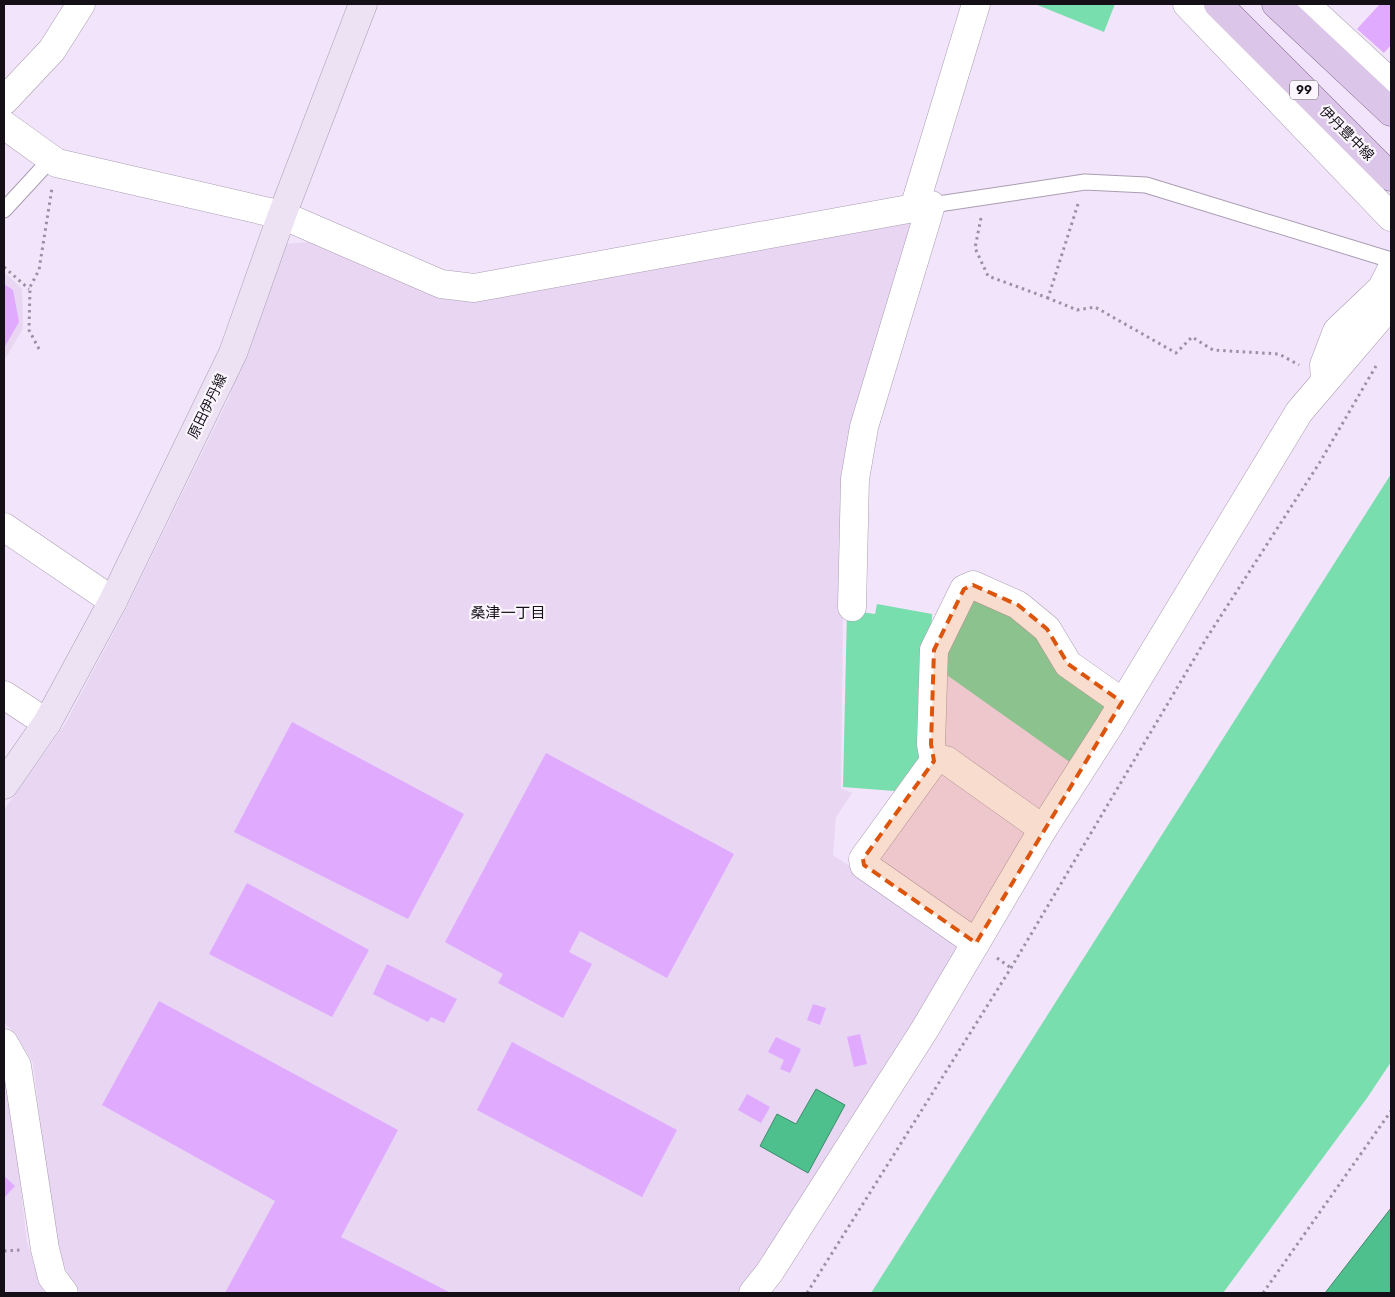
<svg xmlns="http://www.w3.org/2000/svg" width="1395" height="1297" font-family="Jost,'Noto Sans JP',sans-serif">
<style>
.built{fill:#e8d6f3}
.green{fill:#79deae}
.water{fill:#4ec08d;stroke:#3d8b6a}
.building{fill:#e0aaff}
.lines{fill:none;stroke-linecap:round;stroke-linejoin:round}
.lane-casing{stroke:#aa9db2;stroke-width:17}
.street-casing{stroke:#aa9db2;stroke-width:29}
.secondary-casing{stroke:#aa9db2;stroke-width:29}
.primary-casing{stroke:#866c95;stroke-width:29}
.path{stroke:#9c91a2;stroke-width:3;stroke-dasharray:2.5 4;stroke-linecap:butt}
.lane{stroke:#fff;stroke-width:15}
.street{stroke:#fff;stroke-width:28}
.secondary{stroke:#ede2f4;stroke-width:28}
.primary{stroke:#dbc5e8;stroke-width:28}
.marked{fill:#dd550d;fill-opacity:0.2;stroke:#dd550d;stroke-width:4;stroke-dasharray:10 6;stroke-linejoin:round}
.labels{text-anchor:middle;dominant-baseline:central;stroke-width:4.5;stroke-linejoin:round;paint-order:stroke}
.shield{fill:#fbf5fe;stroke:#5a555c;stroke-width:1}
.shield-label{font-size:12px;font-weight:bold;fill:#151017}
.street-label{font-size:14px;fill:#151017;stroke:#fbf5fe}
.neighbourhood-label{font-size:15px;fill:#151017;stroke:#fbf5fe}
</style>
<rect width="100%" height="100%" fill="#f2e4fb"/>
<g class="built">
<path d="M 914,218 L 844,522 L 841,788 L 852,793 L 836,817 L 833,855 L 965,945 L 741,1293 L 81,1293 L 71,1280 L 56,1249 L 33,1063 L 16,1034 L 4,1023 L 4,810 L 64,726 L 122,617 L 229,398 L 282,244 L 312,242 L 436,290 Z"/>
<path d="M 4,272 L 22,289 L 23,328 L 4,361 Z"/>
<path d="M 4,1063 L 7,1068 L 27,1242 L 38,1279 L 44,1293 L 4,1293 Z"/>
</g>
<g class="green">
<path d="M 1035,4 L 1115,4 L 1104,32 Z"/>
<path d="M 1391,474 L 1391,1062 L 1367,1098 L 1223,1293 L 871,1293 Z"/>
<path d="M 976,592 L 1011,607 L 1109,702 L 1071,763 L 944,673 L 941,647 Z"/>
<path d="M 877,604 L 932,614 L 925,768 L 907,792 L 843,787 L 847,610 L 875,614 Z"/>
</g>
<g class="water">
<path d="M 816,1089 L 845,1105 L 808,1173 L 760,1146 L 777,1114 L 796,1124 Z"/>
<path d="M 1391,1208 L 1391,1293 L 1324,1293 L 1325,1293 Z"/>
</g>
<g class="building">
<path d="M 1380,4 L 1391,4 L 1391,45 L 1384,53 L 1357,29 Z"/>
<path d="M 4,284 L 13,290 L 19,322 L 4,348 Z"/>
<path d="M 292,722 L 464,814 L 408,919 L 234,832 Z"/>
<path d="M 546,753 L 734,854 L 667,978 L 580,931 L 569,952 L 592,964 L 563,1018 L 498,983 L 503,974 L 445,942 Z"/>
<path d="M 247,883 L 369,950 L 332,1017 L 209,954 Z"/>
<path d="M 387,964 L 457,999 L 444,1023 L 431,1017 L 428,1022 L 373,994 Z"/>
<path d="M 159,1001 L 398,1130 L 341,1237 L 451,1293 L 225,1293 L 275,1201 L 102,1105 Z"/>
<path d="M 813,1004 L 826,1008 L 820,1025 L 807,1020 Z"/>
<path d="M 860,1034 L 867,1064 L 854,1067 L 847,1037 Z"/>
<path d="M 776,1037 L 801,1049 L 790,1073 L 780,1069 L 784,1060 L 768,1052 Z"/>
<path d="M 512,1042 L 677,1130 L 642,1197 L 477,1110 Z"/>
<path d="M 747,1094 L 770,1107 L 761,1123 L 738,1110 Z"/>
<path d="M 4,1176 L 15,1186 L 4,1198 Z"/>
</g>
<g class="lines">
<g class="lane-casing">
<g id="lane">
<path d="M 925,206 L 1085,182 L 1146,185 L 1391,260"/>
<path d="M 4,210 L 51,159"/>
</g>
</g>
<g class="street-casing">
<g id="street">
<path d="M 1187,4 L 1391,217"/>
<path d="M 1305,4 L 1391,83"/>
<path d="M 4,101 L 52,50 L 81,4"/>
<path d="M 4,125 L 57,163 L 282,215 L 441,284 L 474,288 L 914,208 L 976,4"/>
<path d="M 1325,379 L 1324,365 L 1337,331 L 1382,288 L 1391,270"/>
<path d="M 4,527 L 113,601"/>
<path d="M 852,607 L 855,479 L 864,427 L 931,205"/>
<path d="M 4,695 L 47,723"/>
<path d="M 934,761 L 931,744 L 934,650 L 964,589 L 973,585 L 1018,605 L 1047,629 L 1068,664 L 1122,702"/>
<path d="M 976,943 L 864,865 L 863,859 L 934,761 L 946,760 L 1043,829"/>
<path d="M 4,1043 L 17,1066 L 45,1249 L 52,1277 L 64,1293"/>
<path d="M 753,1293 L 769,1273 L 925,1029 L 1043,829 L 1109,726 L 1299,412 L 1391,304"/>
</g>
</g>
<g class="secondary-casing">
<path id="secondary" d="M 4,785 L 47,723 L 113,601 L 233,353 L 282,215 L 363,4"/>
</g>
<g class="primary-casing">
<g id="primary">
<path d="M 1218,4 L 1391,177"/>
<path d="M 1276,4 L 1391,112"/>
</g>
</g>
<g class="path">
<path d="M 1078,204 L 1048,298 L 1077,310 L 1095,307 L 1176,353 L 1192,337 L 1213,350 L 1279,354 L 1299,365"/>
<path d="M 981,218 L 975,248 L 988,276 L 1048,298"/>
<path d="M 4,267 L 29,289"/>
<path d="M 39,349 L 29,330 L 30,287 L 39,270 L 52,188"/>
<path d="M 997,958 L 1011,968"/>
<path d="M 4,1251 L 20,1250"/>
<path d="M 807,1293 L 1011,968 L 1206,639 L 1320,462 L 1376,366"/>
<path d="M 1263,1293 L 1391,1111"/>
</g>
<use href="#lane" class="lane"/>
<use href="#street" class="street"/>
<use href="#secondary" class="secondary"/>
<use href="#primary" class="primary"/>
</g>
<path class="marked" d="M 973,585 L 1018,605 L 1047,629 L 1068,664 L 1122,702 L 976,943 L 864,865 L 863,859 L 934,761 L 931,744 L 934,650 L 964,589 Z"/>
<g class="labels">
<rect class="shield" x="1290" y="80.5" width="28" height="19" rx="4"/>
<g class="shield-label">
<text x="1304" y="90">99</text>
</g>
<g class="street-label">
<text transform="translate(1347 133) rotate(45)">伊丹豊中線</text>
<text transform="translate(207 406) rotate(-64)">原田伊丹線</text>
</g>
<g class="neighbourhood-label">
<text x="508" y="613">桑津一丁目</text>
</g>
</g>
<rect width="1395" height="1297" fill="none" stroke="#151017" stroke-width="10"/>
</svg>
